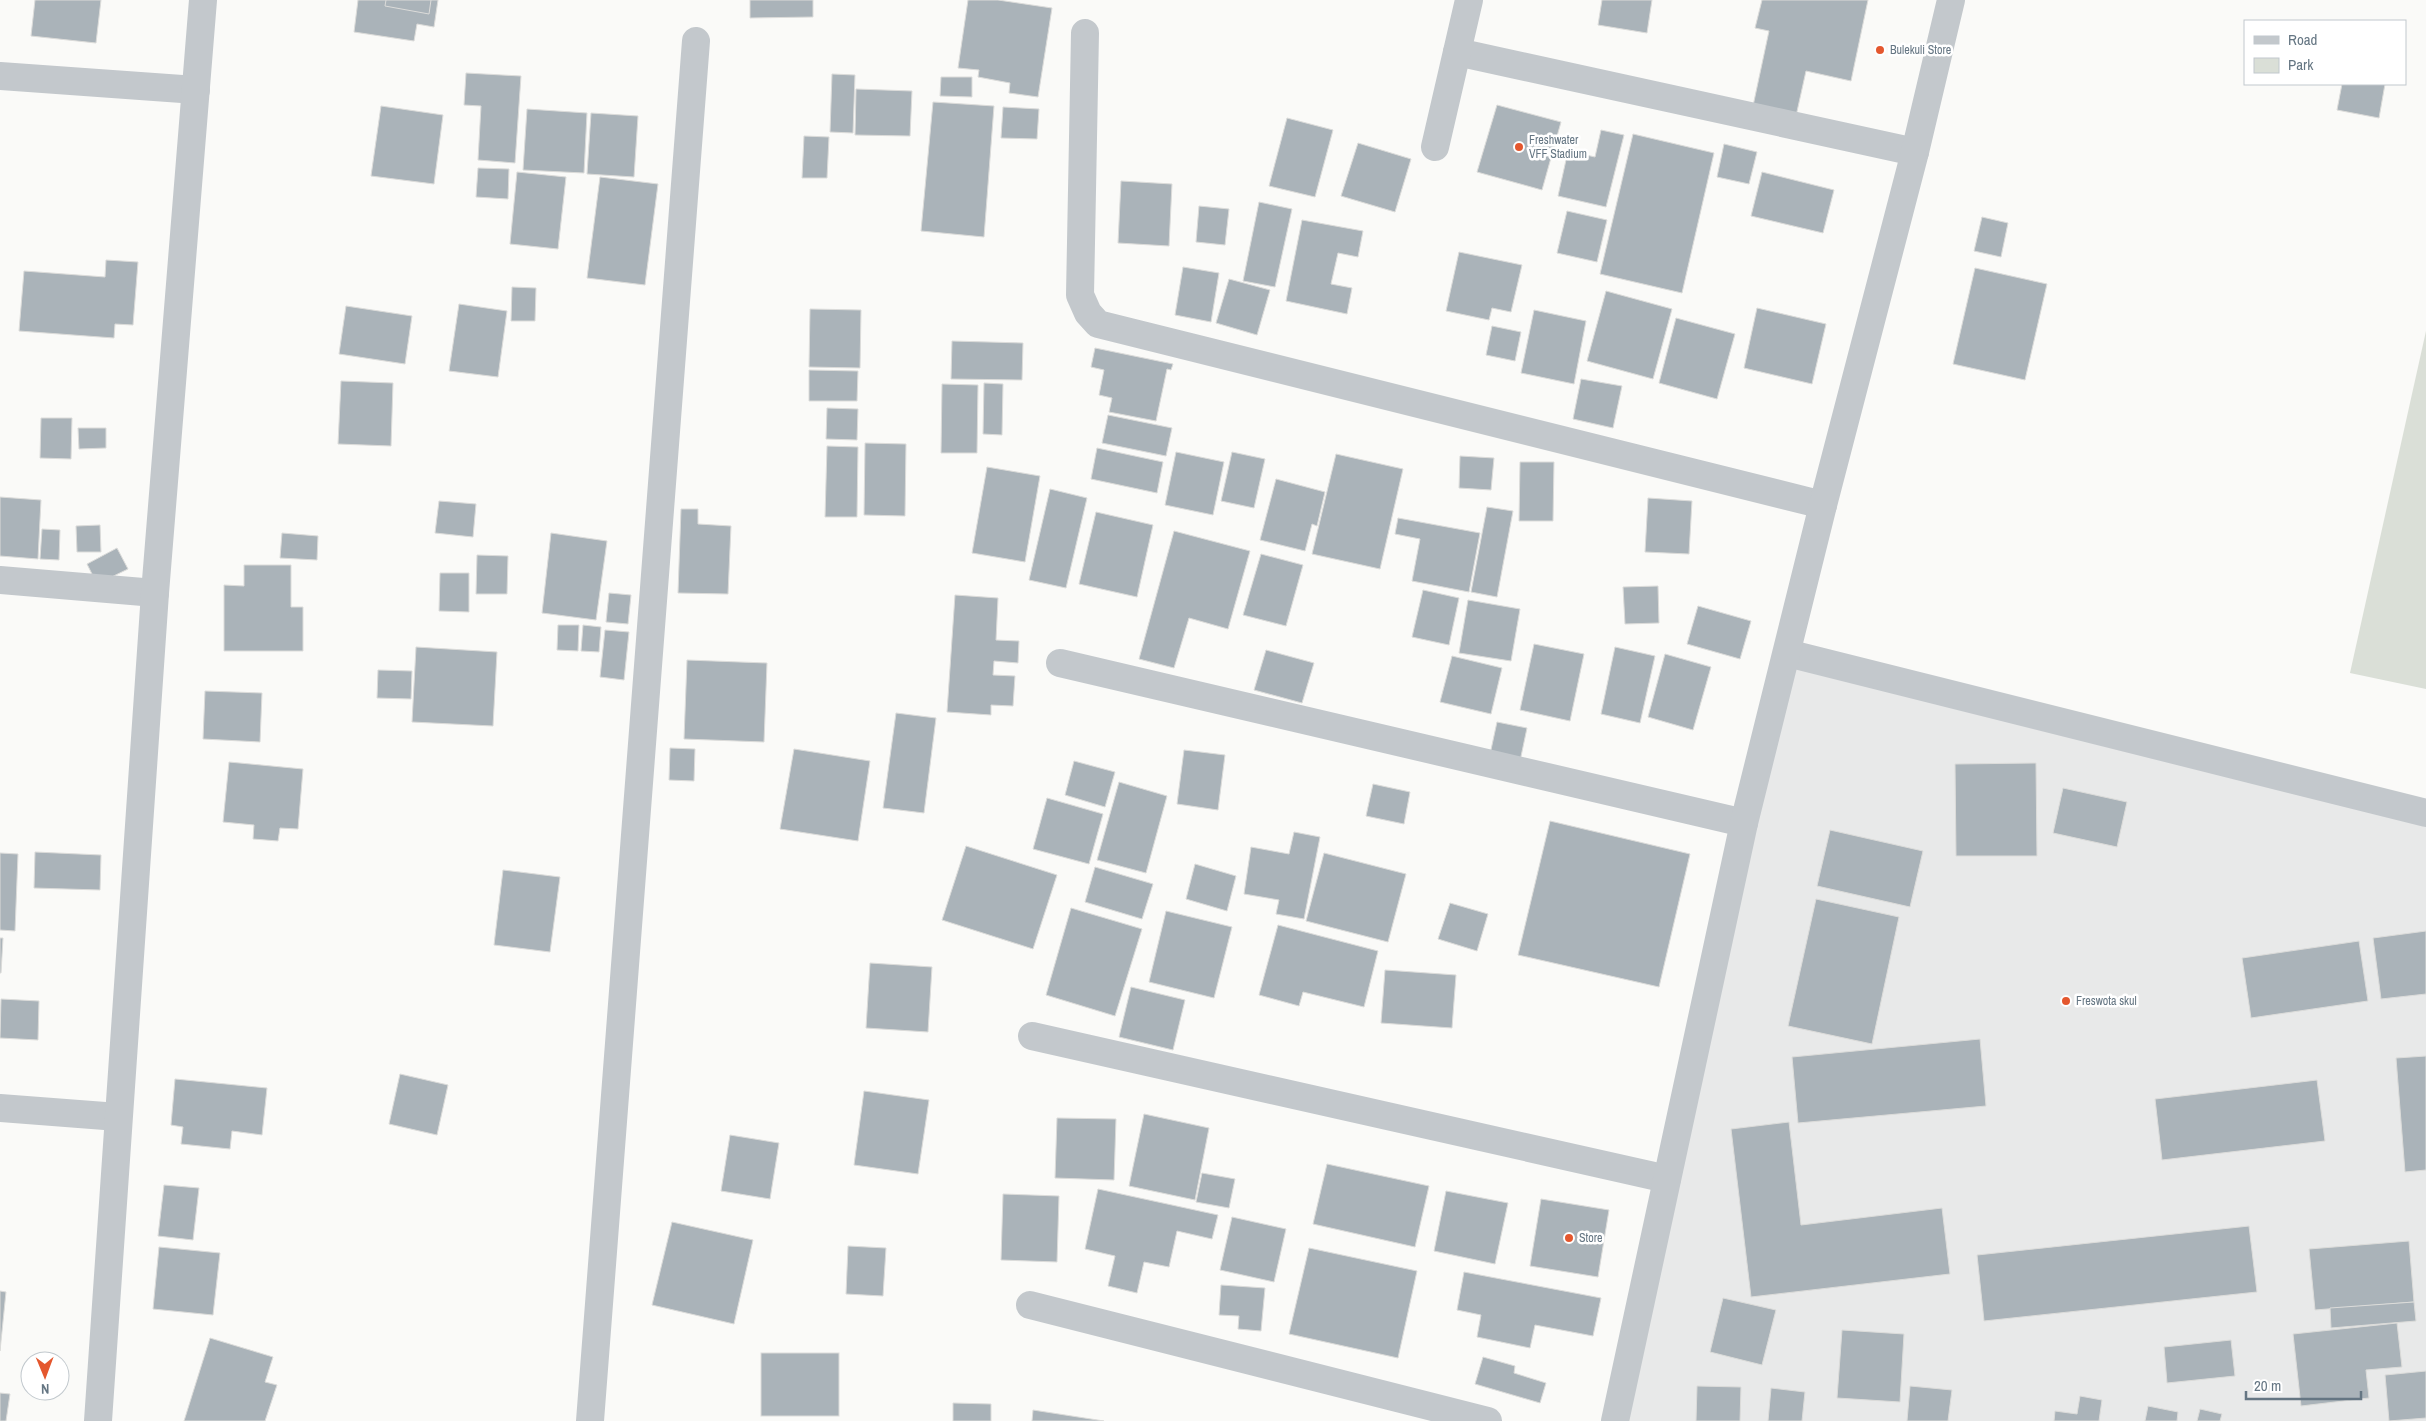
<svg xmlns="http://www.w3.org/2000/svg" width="2426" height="1421" font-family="'Archivo Narrow',sans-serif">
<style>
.built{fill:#e8e9e9}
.green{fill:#dadfd7}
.building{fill:#aab3b9;stroke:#dcdcda}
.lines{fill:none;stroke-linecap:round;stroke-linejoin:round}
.minor{stroke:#c3c8cc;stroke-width:28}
.poi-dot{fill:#e4572e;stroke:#fff;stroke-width:2}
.labels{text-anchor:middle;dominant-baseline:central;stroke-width:5;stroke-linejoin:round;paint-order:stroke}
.poi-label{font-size:12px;fill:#657683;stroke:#fff;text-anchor:start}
</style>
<rect width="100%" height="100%" fill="#fafaf8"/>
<path class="built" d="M 1787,653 L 2426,813 L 2426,1421 L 1615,1421 Z"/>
<path class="green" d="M 2426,331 L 2426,689 L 2350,673 Z"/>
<g class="building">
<path d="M 35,0 L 101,0 L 96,43 L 31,36 Z"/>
<path d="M 358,0 L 438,0 L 434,27 L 417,24 L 414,41 L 354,32 Z"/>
<path d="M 386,0 L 431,0 L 429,14 L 385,6 Z"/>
<path d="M 750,0 L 813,0 L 813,17 L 750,18 Z"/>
<path d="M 968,0 L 998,0 L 1052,8 L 1038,97 L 1009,93 L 1010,83 L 978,77 L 979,70 L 958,68 Z"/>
<path d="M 1602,0 L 1652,0 L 1647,33 L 1598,25 Z"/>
<path d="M 1762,0 L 1868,0 L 1851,81 L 1806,71 L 1796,116 L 1753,106 L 1769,31 L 1755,28 Z"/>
<path d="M 466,73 L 521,76 L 515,163 L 478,160 L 481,106 L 464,105 Z"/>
<path d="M 832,74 L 855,75 L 853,133 L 830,132 Z"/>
<path d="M 941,77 L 972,77 L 972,97 L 940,96 Z"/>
<path d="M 2342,84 L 2385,84 L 2379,118 L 2337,110 Z"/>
<path d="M 856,89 L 912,91 L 910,136 L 855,135 Z"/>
<path d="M 933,102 L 994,106 L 984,237 L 921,231 Z"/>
<path d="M 1497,105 L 1561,122 L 1542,190 L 1477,172 Z"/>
<path d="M 381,106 L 443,115 L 434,184 L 371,176 Z"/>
<path d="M 1003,107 L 1039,109 L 1037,139 L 1001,138 Z"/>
<path d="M 527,109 L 587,113 L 584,173 L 523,170 Z"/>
<path d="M 591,113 L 638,116 L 634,177 L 587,174 Z"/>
<path d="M 1287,118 L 1333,130 L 1315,197 L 1269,186 Z"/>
<path d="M 1601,130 L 1624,135 L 1606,207 L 1558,196 L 1568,151 L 1595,157 Z"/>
<path d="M 1633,134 L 1714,153 L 1682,293 L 1600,274 Z"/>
<path d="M 804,136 L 829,137 L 827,178 L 802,178 Z"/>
<path d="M 1358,143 L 1411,159 L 1395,212 L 1341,196 Z"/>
<path d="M 1724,144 L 1757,152 L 1749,184 L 1717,177 Z"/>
<path d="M 478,168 L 509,169 L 508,199 L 476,197 Z"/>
<path d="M 517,172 L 566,177 L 558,249 L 510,244 Z"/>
<path d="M 1762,172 L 1834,190 L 1823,233 L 1751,216 Z"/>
<path d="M 600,177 L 658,184 L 645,285 L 587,278 Z"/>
<path d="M 1121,181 L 1172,184 L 1169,246 L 1118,243 Z"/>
<path d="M 1259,202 L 1292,209 L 1275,287 L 1243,281 Z"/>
<path d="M 1199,206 L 1229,209 L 1225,245 L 1196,242 Z"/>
<path d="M 1567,211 L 1607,220 L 1597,262 L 1557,253 Z"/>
<path d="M 1982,217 L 2008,223 L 2001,257 L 1974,251 Z"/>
<path d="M 1302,220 L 1363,231 L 1358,257 L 1338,253 L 1331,284 L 1352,288 L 1347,314 L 1286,301 Z"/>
<path d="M 1459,252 L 1522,265 L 1511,312 L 1492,308 L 1489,320 L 1446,311 Z"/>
<path d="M 106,260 L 138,262 L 133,325 L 115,324 L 114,338 L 19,331 L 24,271 L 105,277 Z"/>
<path d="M 1183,267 L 1219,273 L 1211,322 L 1175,315 Z"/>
<path d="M 1975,268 L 2047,284 L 2025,380 L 1953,364 Z"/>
<path d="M 1229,279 L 1270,290 L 1257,335 L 1216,323 Z"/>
<path d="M 512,287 L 536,288 L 535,321 L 511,321 Z"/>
<path d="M 1606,291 L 1672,309 L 1653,379 L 1587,361 Z"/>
<path d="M 459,304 L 507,311 L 498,377 L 449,371 Z"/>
<path d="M 346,306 L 412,316 L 405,364 L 339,354 Z"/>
<path d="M 1757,308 L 1826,324 L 1812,384 L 1744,368 Z"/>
<path d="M 810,309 L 861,310 L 860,368 L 809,367 Z"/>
<path d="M 1534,310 L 1586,321 L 1574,384 L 1521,373 Z"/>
<path d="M 1676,318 L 1735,334 L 1717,399 L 1659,383 Z"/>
<path d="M 1492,326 L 1521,332 L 1515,361 L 1486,355 Z"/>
<path d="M 952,341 L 1023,343 L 1022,380 L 951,379 Z"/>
<path d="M 1095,348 L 1173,364 L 1171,370 L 1167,369 L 1156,421 L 1109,412 L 1112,398 L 1099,395 L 1104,370 L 1091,367 Z"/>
<path d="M 809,370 L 858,371 L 857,401 L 809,401 Z"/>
<path d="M 1581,379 L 1622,386 L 1613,428 L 1573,419 Z"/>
<path d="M 341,381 L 393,383 L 391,446 L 338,444 Z"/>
<path d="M 984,383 L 1003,384 L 1002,435 L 983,434 Z"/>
<path d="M 942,384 L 978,385 L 977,453 L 941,453 Z"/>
<path d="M 827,408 L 858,409 L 857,440 L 826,439 Z"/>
<path d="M 1108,415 L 1172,428 L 1166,456 L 1102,443 Z"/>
<path d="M 41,418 L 72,418 L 71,459 L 40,458 Z"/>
<path d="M 78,428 L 106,428 L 106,448 L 79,449 Z"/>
<path d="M 865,443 L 906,444 L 905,516 L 864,515 Z"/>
<path d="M 827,446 L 858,447 L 857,517 L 825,517 Z"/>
<path d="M 1097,448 L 1163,462 L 1157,493 L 1091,479 Z"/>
<path d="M 1176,452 L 1224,462 L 1213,515 L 1165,505 Z"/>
<path d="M 1232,452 L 1265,459 L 1254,508 L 1221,501 Z"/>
<path d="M 1336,454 L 1403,469 L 1380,569 L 1312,554 Z"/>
<path d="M 1460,456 L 1494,458 L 1491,490 L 1459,488 Z"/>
<path d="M 1520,462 L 1554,462 L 1553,521 L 1519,521 Z"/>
<path d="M 987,467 L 1040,476 L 1025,562 L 972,553 Z"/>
<path d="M 1276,479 L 1325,492 L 1317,526 L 1312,524 L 1305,551 L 1260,540 Z"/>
<path d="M 1050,489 L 1087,498 L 1066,588 L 1029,580 Z"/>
<path d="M 0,497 L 41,500 L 38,559 L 0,556 Z"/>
<path d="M 1648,498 L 1692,501 L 1689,554 L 1645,552 Z"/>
<path d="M 439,501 L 476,504 L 473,537 L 435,533 Z"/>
<path d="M 1487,507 L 1513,511 L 1497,597 L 1471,592 Z"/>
<path d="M 681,509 L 698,509 L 698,524 L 731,526 L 728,594 L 678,593 Z"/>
<path d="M 1096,512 L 1153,525 L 1137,597 L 1079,584 Z"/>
<path d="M 1398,518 L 1480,533 L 1469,592 L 1412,581 L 1420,539 L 1395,534 Z"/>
<path d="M 100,525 L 101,552 L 77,552 L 76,526 Z"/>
<path d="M 42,529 L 60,530 L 59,560 L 40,559 Z"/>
<path d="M 1174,531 L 1250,551 L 1228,629 L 1189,618 L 1174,668 L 1139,659 Z"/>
<path d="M 282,533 L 318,536 L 317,560 L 280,558 Z"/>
<path d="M 551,533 L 607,541 L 596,620 L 542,613 Z"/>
<path d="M 117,548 L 128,569 L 97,584 L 87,564 Z"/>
<path d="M 1261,554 L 1303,565 L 1286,626 L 1243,615 Z"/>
<path d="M 477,555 L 508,556 L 507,594 L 476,594 Z"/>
<path d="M 244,565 L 291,565 L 291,607 L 303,607 L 303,651 L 224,651 L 224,585 L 244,586 Z"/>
<path d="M 440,573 L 469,573 L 469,612 L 439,611 Z"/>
<path d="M 1658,586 L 1659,623 L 1625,624 L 1623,587 Z"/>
<path d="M 1423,590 L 1459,598 L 1449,645 L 1412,637 Z"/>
<path d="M 609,593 L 631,595 L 628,624 L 606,622 Z"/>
<path d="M 955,595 L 998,598 L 996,640 L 1019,641 L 1018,663 L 994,661 L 993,675 L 1015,676 L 1013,706 L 991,705 L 991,715 L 947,712 Z"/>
<path d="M 1468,600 L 1520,609 L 1511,661 L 1459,653 Z"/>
<path d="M 1698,606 L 1751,621 L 1740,659 L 1687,644 Z"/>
<path d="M 558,625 L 579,625 L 578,651 L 557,650 Z"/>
<path d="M 583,625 L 601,627 L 599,652 L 581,651 Z"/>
<path d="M 605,630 L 629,632 L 624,680 L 600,677 Z"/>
<path d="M 1534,644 L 1584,654 L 1570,721 L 1520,710 Z"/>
<path d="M 416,647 L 497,652 L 493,726 L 412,722 Z"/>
<path d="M 1615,647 L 1655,656 L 1640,723 L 1601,714 Z"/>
<path d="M 1266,650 L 1314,663 L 1302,703 L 1254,690 Z"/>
<path d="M 1665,654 L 1711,667 L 1693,730 L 1648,717 Z"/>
<path d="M 1452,656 L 1502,668 L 1491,714 L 1440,702 Z"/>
<path d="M 687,660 L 767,663 L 764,742 L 684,739 Z"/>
<path d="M 378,670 L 412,671 L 411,699 L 377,698 Z"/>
<path d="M 205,691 L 262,693 L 260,742 L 203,739 Z"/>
<path d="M 896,713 L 936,718 L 924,813 L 883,808 Z"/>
<path d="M 1497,722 L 1527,728 L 1519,766 L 1489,759 Z"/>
<path d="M 670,748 L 695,749 L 694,781 L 669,780 Z"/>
<path d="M 794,749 L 870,761 L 858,841 L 780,829 Z"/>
<path d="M 1184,750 L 1225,755 L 1218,810 L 1177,804 Z"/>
<path d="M 1074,761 L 1115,772 L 1105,807 L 1065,795 Z"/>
<path d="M 229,762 L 303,769 L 298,829 L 280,828 L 278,841 L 253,839 L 254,825 L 223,822 Z"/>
<path d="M 2036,763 L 2037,856 L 1956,856 L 1955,764 Z"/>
<path d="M 1119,782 L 1167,796 L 1146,873 L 1097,860 Z"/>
<path d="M 1373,784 L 1410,792 L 1404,824 L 1366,816 Z"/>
<path d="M 2063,788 L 2127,802 L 2117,847 L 2053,833 Z"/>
<path d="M 1047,798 L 1103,814 L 1089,864 L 1033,849 Z"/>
<path d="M 1550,821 L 1690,854 L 1659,987 L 1518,955 Z"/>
<path d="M 1830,830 L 1923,851 L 1910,907 L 1817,886 Z"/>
<path d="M 1294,832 L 1320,837 L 1304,919 L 1276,914 L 1279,900 L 1244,894 L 1251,847 L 1289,854 Z"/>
<path d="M 966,846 L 1057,875 L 1033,949 L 942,920 Z"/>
<path d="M 35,852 L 101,855 L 100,890 L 34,888 Z"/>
<path d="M 0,853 L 18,854 L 15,931 L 0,930 Z"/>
<path d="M 1324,853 L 1406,874 L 1388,942 L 1306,921 Z"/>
<path d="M 1195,864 L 1236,876 L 1227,911 L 1186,899 Z"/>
<path d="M 1095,867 L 1153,884 L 1142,919 L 1085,902 Z"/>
<path d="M 503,870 L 560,877 L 550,952 L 494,945 Z"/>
<path d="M 1816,899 L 1899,917 L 1872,1044 L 1788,1026 Z"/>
<path d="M 1450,903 L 1488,914 L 1477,951 L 1438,939 Z"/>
<path d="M 1071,908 L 1142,929 L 1115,1016 L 1046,995 Z"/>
<path d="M 1166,911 L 1232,927 L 1214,998 L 1149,982 Z"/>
<path d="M 1278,925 L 1378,951 L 1364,1007 L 1303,992 L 1299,1006 L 1259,995 Z"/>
<path d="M 2426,931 L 2426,994 L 2381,999 L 2373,938 Z"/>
<path d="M 0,938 L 3,938 L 1,973 L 0,973 Z"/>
<path d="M 2359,941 L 2368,1001 L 2251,1018 L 2242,958 Z"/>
<path d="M 870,963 L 932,967 L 928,1032 L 866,1028 Z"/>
<path d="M 1385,970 L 1456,975 L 1452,1028 L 1381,1023 Z"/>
<path d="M 1131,987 L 1185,1000 L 1173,1050 L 1119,1037 Z"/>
<path d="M 1,999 L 39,1001 L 38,1040 L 0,1038 Z"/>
<path d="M 1980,1039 L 1986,1106 L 1798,1123 L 1792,1057 Z"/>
<path d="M 2426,1056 L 2426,1170 L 2405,1172 L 2396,1058 Z"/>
<path d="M 400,1074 L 448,1085 L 437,1135 L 389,1124 Z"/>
<path d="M 175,1079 L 267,1088 L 262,1135 L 232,1131 L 230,1149 L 181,1144 L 183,1127 L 171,1125 Z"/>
<path d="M 2317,1080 L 2325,1141 L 2162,1160 L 2155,1099 Z"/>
<path d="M 864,1091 L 929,1100 L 918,1174 L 854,1165 Z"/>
<path d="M 1144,1114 L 1209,1128 L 1195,1200 L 1129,1186 Z"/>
<path d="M 1057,1118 L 1116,1119 L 1114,1180 L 1055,1178 Z"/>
<path d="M 1789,1122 L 1801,1225 L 1942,1208 L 1950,1274 L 1751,1297 L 1731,1129 Z"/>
<path d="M 730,1135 L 779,1143 L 770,1199 L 721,1191 Z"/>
<path d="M 1327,1164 L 1429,1186 L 1415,1247 L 1313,1224 Z"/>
<path d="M 1202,1173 L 1235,1179 L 1229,1208 L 1196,1202 Z"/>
<path d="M 164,1185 L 199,1188 L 193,1240 L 158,1236 Z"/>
<path d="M 1098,1189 L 1218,1215 L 1212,1239 L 1177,1231 L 1169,1267 L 1144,1262 L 1137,1293 L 1108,1286 L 1115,1256 L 1085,1249 Z"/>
<path d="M 1446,1191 L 1508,1203 L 1495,1264 L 1434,1251 Z"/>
<path d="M 1003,1194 L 1059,1196 L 1057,1262 L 1001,1260 Z"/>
<path d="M 1541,1199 L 1609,1210 L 1598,1277 L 1530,1266 Z"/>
<path d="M 1232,1217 L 1286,1229 L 1274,1282 L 1220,1270 Z"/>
<path d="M 672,1222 L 753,1240 L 734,1324 L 652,1305 Z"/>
<path d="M 2249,1226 L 2257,1292 L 1984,1321 L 1977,1255 Z"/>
<path d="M 2409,1241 L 2414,1302 L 2315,1310 L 2309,1249 Z"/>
<path d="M 848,1246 L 886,1248 L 883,1296 L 846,1294 Z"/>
<path d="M 159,1247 L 220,1253 L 213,1315 L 153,1309 Z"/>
<path d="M 1309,1248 L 1417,1271 L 1398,1358 L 1289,1334 Z"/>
<path d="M 1464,1272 L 1601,1298 L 1593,1336 L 1535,1325 L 1530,1348 L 1477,1337 L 1481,1315 L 1457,1310 Z"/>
<path d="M 1221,1285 L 1265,1288 L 1261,1331 L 1238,1329 L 1239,1316 L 1219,1315 Z"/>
<path d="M 0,1291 L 6,1292 L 0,1351 Z"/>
<path d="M 1723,1298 L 1776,1310 L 1762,1365 L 1710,1352 Z"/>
<path d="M 2414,1302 L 2416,1321 L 2331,1328 L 2330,1308 Z"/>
<path d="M 2397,1323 L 2402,1367 L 2366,1370 L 2369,1398 L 2301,1406 L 2293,1334 Z"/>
<path d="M 1842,1330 L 1904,1334 L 1900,1402 L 1837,1398 Z"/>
<path d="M 210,1338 L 273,1357 L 265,1382 L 277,1385 L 265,1421 L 184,1421 Z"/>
<path d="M 2231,1340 L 2235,1376 L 2167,1383 L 2164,1347 Z"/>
<rect x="761" y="1353" width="78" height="63"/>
<path d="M 1483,1357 L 1515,1366 L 1514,1373 L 1546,1383 L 1540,1403 L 1475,1384 Z"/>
<path d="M 2426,1371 L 2426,1418 L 2389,1421 L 2385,1375 Z"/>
<path d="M 1697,1386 L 1741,1387 L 1740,1421 L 1696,1421 Z"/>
<path d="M 1910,1386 L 1952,1390 L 1948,1421 L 1907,1421 Z"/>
<path d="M 1771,1388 L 1805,1392 L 1802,1421 L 1768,1421 Z"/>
<path d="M 0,1393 L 10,1394 L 6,1421 L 0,1421 Z"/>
<path d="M 2080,1396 L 2102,1400 L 2099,1421 L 2054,1421 L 2055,1411 L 2077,1414 Z"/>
<path d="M 953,1403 L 991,1404 L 991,1421 L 953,1421 Z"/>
<path d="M 2148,1406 L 2178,1412 L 2177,1421 L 2145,1421 Z"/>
<path d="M 2200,1409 L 2222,1414 L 2220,1421 L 2197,1421 Z"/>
<path d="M 1033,1410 L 1104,1421 L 1032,1421 Z"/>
</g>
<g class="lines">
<g class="minor">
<path d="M 1085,33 L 1080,295 L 1088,313 L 1098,324 L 1823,505"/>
<path d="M 1457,52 L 1915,152"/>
<path d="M 0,76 L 196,90"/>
<path d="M 1435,147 L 1469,0"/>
<path d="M 0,580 L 155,593"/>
<path d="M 1787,653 L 2426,813"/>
<path d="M 1060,663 L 1744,823"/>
<path d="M 1032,1036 L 1667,1179"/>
<path d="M 0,1108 L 118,1117"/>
<path d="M 1030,1305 L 1488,1421"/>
<path d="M 98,1421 L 155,593 L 203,0"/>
<path d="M 590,1421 L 696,41"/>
<path d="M 1615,1421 L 1744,823 L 1823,505 L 1915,152 L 1951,0"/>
</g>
</g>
<g class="poi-dot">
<circle cx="1880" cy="50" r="5"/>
<circle cx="1519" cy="147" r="5"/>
<circle cx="2066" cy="1001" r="5"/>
<circle cx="1569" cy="1238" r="5"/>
</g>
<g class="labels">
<g class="poi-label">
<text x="1890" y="50">Bulekuli Store</text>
<text x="1529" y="140">Freshwater<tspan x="1529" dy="14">VFF Stadium</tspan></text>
<text x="2076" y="1001">Freswota skul</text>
<text x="1579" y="1238">Store</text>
</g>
</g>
<rect x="2244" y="20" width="162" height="65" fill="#ffffff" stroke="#c1c8cd"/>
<rect x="2254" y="36" width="25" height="8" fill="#c3c8cc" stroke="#c1c8cd"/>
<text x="2288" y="45" font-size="15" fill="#657683">Road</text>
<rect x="2254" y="58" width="25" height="15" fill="#dadfd7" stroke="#c1c8cd"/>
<text x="2288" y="70" font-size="15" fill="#657683">Park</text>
<g transform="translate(45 1376) rotate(179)"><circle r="24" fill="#ffffff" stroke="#c1c8cd"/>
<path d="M0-4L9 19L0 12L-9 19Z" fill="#e4572e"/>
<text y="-8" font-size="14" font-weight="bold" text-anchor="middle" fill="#657683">N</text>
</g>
<path d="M2246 1391v8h115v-8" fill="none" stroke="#657683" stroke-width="2.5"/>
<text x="2254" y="1391" font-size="15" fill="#657683" stroke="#ffffff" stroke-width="4" paint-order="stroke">20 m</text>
</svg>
